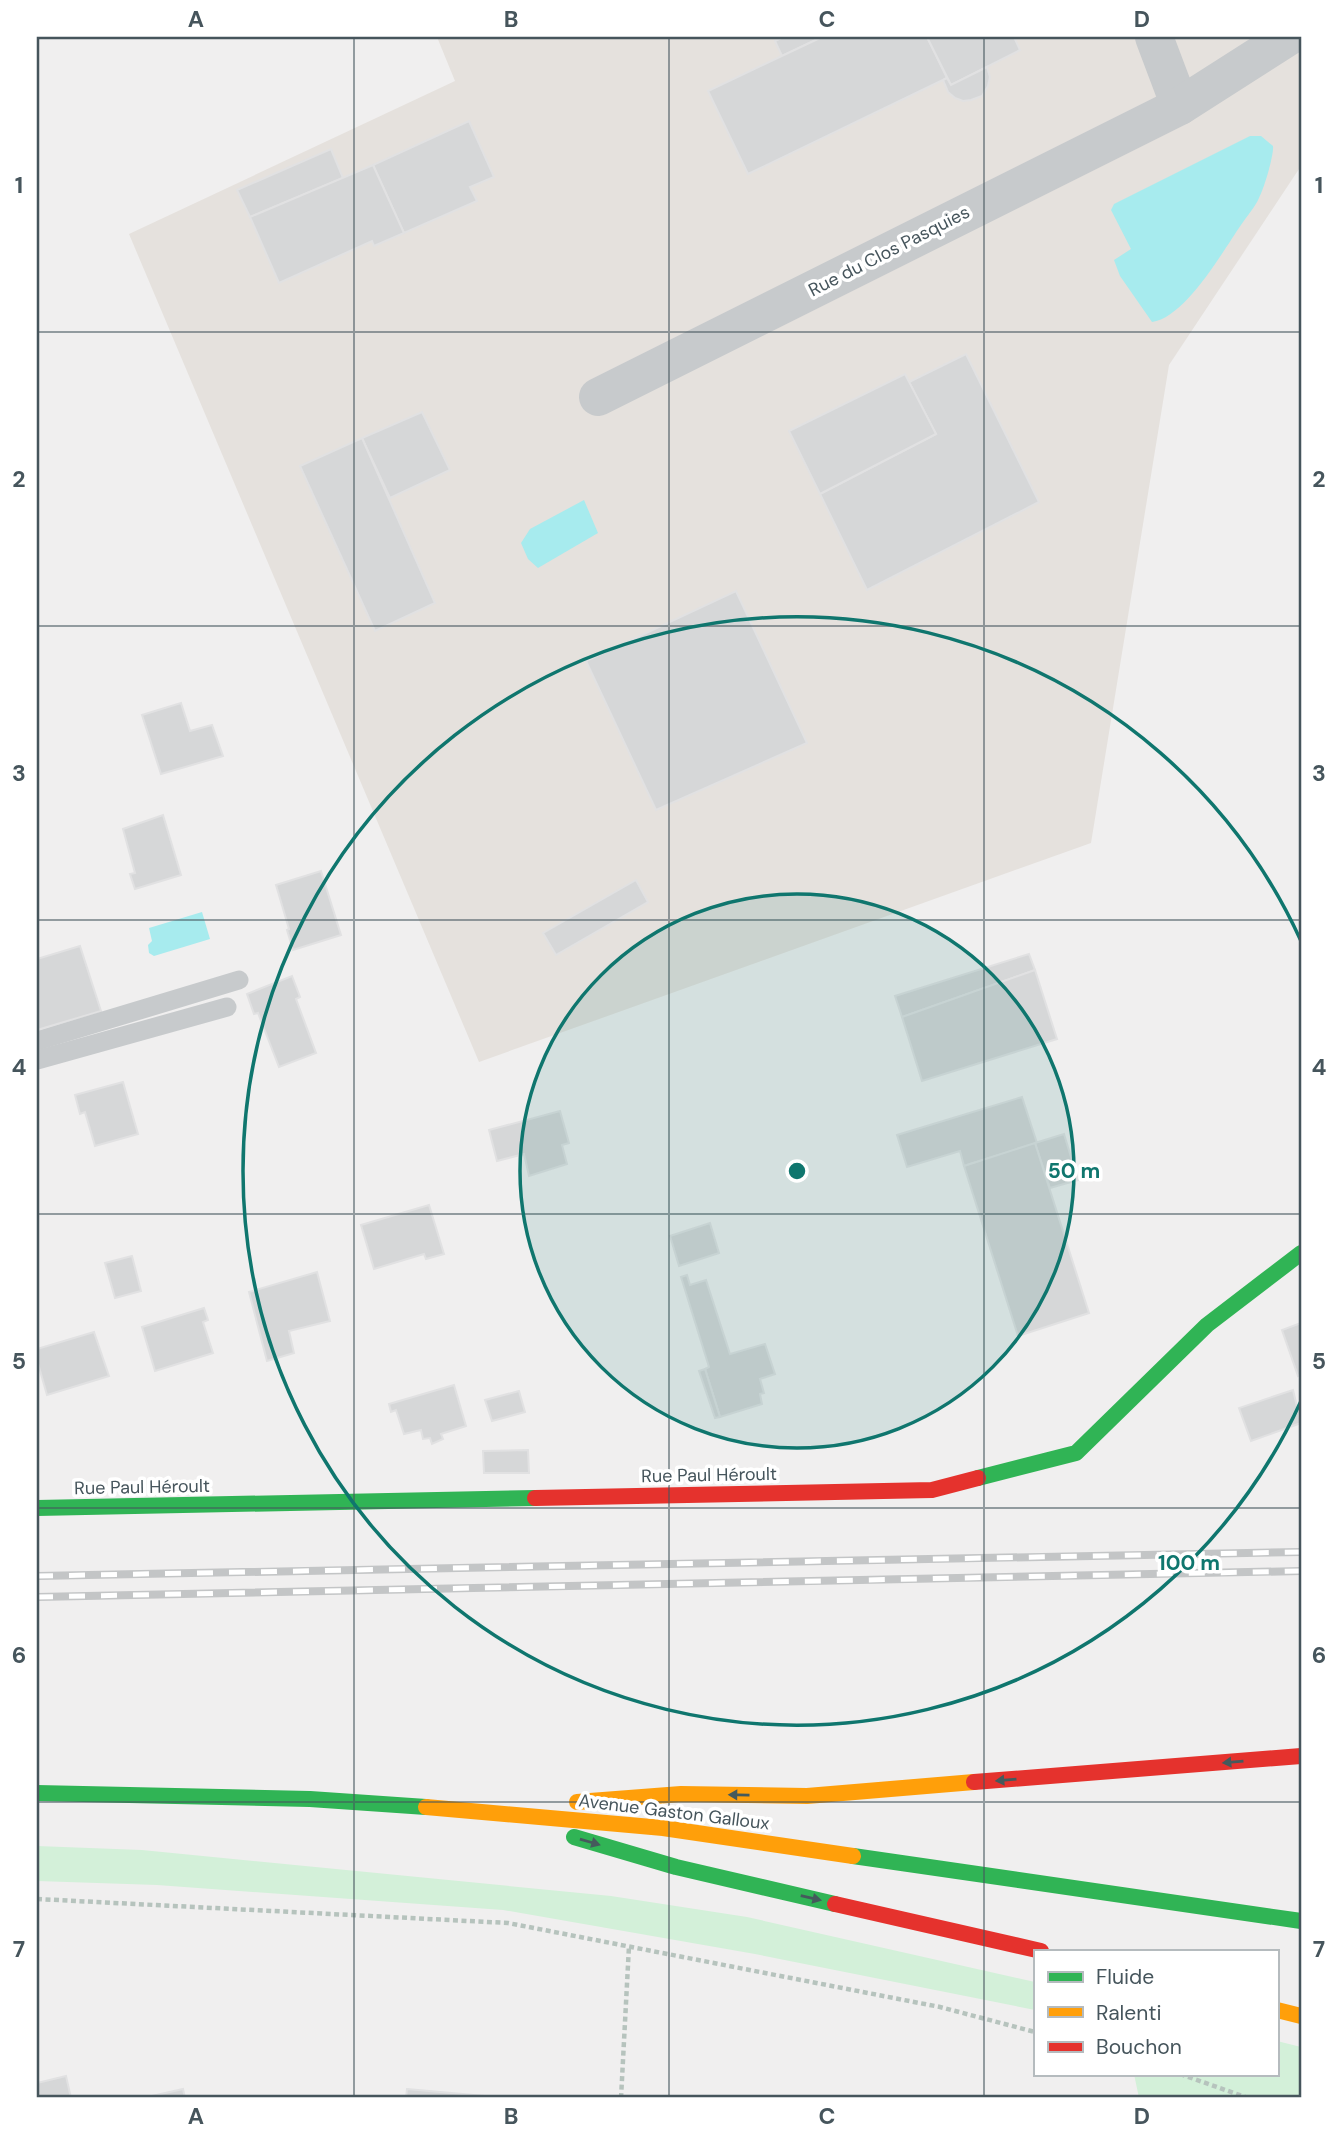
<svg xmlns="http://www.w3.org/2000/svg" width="1338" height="2135" font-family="'DM Sans',sans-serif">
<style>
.commercial{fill:#e5e1dd}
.green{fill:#d3f0d9}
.water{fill:#a7ebee}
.building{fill:#d6d7d8;stroke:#e1e1e2;stroke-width:2}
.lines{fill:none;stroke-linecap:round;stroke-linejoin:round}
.path{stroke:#b6c3bd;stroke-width:4.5;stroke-dasharray:5 3.5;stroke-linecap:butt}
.lane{stroke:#c7cacc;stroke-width:19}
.street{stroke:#c7cacc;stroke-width:38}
.fast{stroke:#30b455;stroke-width:16}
.slow{stroke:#ff9f0a;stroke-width:16}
.jam{stroke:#e5322d;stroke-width:16}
.rail-casing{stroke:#c3c5c6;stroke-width:8}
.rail{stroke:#fff;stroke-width:5;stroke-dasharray:16;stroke-linecap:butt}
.oneway{fill:#455a5c}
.grid{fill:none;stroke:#46555c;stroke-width:2;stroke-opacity:0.55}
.ring{fill:none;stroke:#0f766e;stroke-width:3.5}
.labels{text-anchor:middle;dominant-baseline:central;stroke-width:7;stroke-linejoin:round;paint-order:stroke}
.street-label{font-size:18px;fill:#46555c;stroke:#fff}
.centre{fill:#0f766e;stroke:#fff;stroke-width:3.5}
.ring-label{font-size:21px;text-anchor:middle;font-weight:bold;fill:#0f766e;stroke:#fff;stroke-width:7;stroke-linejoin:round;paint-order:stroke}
.neatline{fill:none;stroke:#46555c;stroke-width:2.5}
.grid-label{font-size:23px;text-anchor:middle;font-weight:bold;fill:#46555c}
</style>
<rect width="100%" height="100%" fill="#f0efef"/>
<path class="commercial" d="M 437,37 L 1301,37 L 1301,166 L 1169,365 L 1091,843 L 479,1062 L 129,234 L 455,81 Z"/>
<g class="green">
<path d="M 37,1846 L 142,1850 L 611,1896 L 747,1917 L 1035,1982 L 1035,2010 L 755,1954 L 503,1910 L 157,1885 L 37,1881 Z"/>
<path d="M 1277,2041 L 1301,2047 L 1301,2098 L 1139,2098 L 1134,2074 L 1277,2074 Z"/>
</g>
<g class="water">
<path d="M 1250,136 L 1261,136 L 1273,146 C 1274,155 1264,189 1259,198 C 1255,207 1247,216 1241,225 C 1223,251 1185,318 1152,322 L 1120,276 L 1114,260 L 1131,249 L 1111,210 L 1114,204 Z"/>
<path d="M 584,500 L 598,533 L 538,568 L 528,559 L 521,543 L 530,529 Z"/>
<path d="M 202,912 L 210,939 L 154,956 L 149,953 L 148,945 L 152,941 L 149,928 Z"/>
</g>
<g class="building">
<path d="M 783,37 L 822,37 L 782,56 L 775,41 Z"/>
<path d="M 822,37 L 927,37 L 947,78 L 748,174 L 708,91 Z"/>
<path d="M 927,37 L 1014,37 L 1020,50 L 951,85 Z"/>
<path d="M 987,67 L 990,77 L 988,86 L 982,96 L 971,100 L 963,101 L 955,98 L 948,92 L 943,80 L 947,78 L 951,85 Z"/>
<path d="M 469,121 L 494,177 L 470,187 L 477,201 L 404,233 L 373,165 Z"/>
<path d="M 331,149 L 343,178 L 250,217 L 237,190 Z"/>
<path d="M 373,165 L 404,233 L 374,246 L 372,241 L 279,283 L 250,217 Z"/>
<path d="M 966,354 L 1039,502 L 867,590 L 820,494 L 936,434 L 909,382 Z"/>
<path d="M 905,374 L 936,434 L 820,494 L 789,431 Z"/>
<path d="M 422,412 L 450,470 L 390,498 L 362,438 Z"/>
<path d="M 362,438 L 435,603 L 375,631 L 300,466 Z"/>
<path d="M 736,591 L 807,743 L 656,810 L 586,661 Z"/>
<path d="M 181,703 L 190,731 L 212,725 L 223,756 L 161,774 L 142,715 Z"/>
<path d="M 163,815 L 181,875 L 135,889 L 130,874 L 135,873 L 123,829 Z"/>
<path d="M 321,871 L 341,935 L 293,950 L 287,930 L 289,929 L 276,885 Z"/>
<path d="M 636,880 L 648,902 L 556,955 L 543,933 Z"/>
<path d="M 80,946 L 101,1011 L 37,1030 L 37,959 Z"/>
<path d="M 1029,954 L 1035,970 L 902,1017 L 895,996 Z"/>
<path d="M 1035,970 L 1057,1039 L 922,1081 L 902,1017 Z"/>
<path d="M 292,976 L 300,997 L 296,999 L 316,1053 L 279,1067 L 258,1013 L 254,1014 L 247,994 Z"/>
<path d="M 123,1082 L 138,1134 L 95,1146 L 85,1112 L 80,1114 L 75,1095 Z"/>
<path d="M 1022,1097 L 1037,1143 L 964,1166 L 960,1151 L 907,1167 L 897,1135 Z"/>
<path d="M 560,1111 L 569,1143 L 562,1145 L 567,1164 L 529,1176 L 524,1154 L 497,1161 L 489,1130 Z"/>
<path d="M 1064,1134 L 1078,1180 L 1050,1188 L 1035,1143 Z"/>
<path d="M 1035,1143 L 1089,1313 L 1018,1336 L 964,1166 Z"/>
<path d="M 429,1205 L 444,1254 L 426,1259 L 424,1254 L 374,1269 L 361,1225 Z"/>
<path d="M 710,1223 L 719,1253 L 679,1266 L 670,1236 Z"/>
<path d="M 132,1256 L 141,1291 L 115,1298 L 105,1263 Z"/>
<path d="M 317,1272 L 330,1321 L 289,1331 L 294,1353 L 267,1361 L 249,1292 Z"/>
<path d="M 687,1275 L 690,1285 L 706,1280 L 730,1354 L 765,1344 L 775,1374 L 760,1379 L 764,1393 L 760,1394 L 762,1404 L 720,1417 L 705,1369 L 709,1367 L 681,1277 Z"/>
<path d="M 204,1308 L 208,1320 L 203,1322 L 213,1353 L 155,1371 L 142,1327 Z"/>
<path d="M 1301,1323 L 1301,1374 L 1298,1376 L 1282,1330 Z"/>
<path d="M 94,1332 L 109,1376 L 47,1395 L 37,1360 L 37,1349 Z"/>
<path d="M 705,1369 L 720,1417 L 715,1418 L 699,1371 Z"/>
<path d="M 454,1385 L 466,1426 L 441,1434 L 443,1439 L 432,1444 L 430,1438 L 423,1439 L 421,1430 L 404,1434 L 396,1410 L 391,1412 L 389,1404 Z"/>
<path d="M 1293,1390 L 1301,1423 L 1251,1441 L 1239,1408 Z"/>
<path d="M 519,1391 L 525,1412 L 492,1421 L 485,1400 Z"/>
<path d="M 528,1450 L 529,1473 L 484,1473 L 483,1451 Z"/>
<path d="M 66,2076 L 71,2098 L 37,2098 L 37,2083 Z"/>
<path d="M 183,2089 L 185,2098 L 143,2098 Z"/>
<path d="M 407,2089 L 484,2096 L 484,2098 L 406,2098 Z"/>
</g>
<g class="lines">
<g class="path">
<path d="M 37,1899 L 508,1923 L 940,2007 L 1035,2032"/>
<path d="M 1180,2074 L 1248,2098"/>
<path d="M 621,2098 L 629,1946"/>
</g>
<g class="lane">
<path d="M 37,1041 L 239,980"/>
<path d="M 37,1060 L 227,1007"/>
</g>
<g class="street">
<path d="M 1154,37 L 1180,106"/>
<path d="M 598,397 L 1180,106 L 1288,37"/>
</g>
<g class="fast">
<path d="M 978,1478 L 1076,1453 L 1207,1325 L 1301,1253"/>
<path d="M 37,1508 L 535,1498"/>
<path d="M 37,1793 L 310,1799 L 426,1807"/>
<path d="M 574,1837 L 676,1867 L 835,1904"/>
<path d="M 853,1856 L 1301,1921"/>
</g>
<g class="slow">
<path d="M 577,1802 L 681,1794 L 807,1796 L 974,1782"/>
<path d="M 426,1807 L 663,1828 L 853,1856"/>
<path d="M 1277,2010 L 1301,2016"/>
</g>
<g class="jam">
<path d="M 535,1498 L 932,1490 L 978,1478"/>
<path d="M 974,1782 L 1301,1756"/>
<path d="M 835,1904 L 1041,1951"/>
</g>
<g class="rail-casing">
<g id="rail">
<path d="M 37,1576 L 1301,1552"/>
<path d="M 37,1597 L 1301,1571"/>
</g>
</g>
<use href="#rail" class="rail"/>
</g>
<defs><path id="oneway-solid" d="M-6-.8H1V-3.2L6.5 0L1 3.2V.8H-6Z" transform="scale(1.75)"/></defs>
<g class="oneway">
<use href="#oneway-solid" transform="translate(1233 1762) rotate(175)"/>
<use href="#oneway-solid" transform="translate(1006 1780) rotate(175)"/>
<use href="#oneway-solid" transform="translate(739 1795) rotate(-179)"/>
<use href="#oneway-solid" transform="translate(590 1842) rotate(16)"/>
<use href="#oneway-solid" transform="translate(811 1898) rotate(13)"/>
</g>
<path class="grid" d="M 354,37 L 354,2098M 669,37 L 669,2098M 984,37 L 984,2098M 37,332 L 1301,332M 37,626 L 1301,626M 37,920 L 1301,920M 37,1214 L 1301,1214M 37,1508 L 1301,1508M 37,1802 L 1301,1802"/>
<circle cx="797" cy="1171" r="277" fill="#0f766e" fill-opacity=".12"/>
<g class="ring">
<circle cx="797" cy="1171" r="277"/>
<path d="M1301 1401A554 554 0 1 1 1301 941"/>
</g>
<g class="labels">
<g class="street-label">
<text transform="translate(889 251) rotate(-27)">Rue du Clos Pasquies</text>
<text transform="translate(709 1475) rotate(-1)">Rue Paul Héroult</text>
<text transform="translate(142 1487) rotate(-1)">Rue Paul Héroult</text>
<text transform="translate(674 1812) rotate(7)">Avenue Gaston Galloux</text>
</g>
</g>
<circle cx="797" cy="1171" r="10" class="centre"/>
<g class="ring-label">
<text x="1074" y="1178">50 m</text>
<text x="1189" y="1570">100 m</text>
</g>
<rect width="1338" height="2135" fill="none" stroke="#ffffff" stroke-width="77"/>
<rect x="1034" y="1950" width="245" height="126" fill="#ffffff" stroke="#b5bbbe" stroke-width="2"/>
<rect x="1048" y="1972" width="35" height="10" fill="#30b455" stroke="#b5bbbe" stroke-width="2"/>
<text x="1096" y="1984" font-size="21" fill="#46555c">Fluide</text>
<rect x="1048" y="2007" width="35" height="10" fill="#ff9f0a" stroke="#b5bbbe" stroke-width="2"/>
<text x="1096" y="2020" font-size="21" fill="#46555c">Ralenti</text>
<rect x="1048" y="2042" width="35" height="10" fill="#e5322d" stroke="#b5bbbe" stroke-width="2"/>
<text x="1096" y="2054" font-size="21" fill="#46555c">Bouchon</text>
<rect x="38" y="38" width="1262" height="2058" class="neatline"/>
<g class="grid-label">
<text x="196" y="27">A</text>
<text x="511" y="27">B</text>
<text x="827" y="27">C</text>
<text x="1142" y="27">D</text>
<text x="19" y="193">1</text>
<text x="1319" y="193">1</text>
<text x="19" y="487">2</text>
<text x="1319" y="487">2</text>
<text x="19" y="781">3</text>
<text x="1319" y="781">3</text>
<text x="19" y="1075">4</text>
<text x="1319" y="1075">4</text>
<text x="19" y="1369">5</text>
<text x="1319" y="1369">5</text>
<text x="19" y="1663">6</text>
<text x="1319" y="1663">6</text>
<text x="19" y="1957">7</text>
<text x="1319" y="1957">7</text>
<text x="196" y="2124">A</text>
<text x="511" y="2124">B</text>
<text x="827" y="2124">C</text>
<text x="1142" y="2124">D</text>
</g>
</svg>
